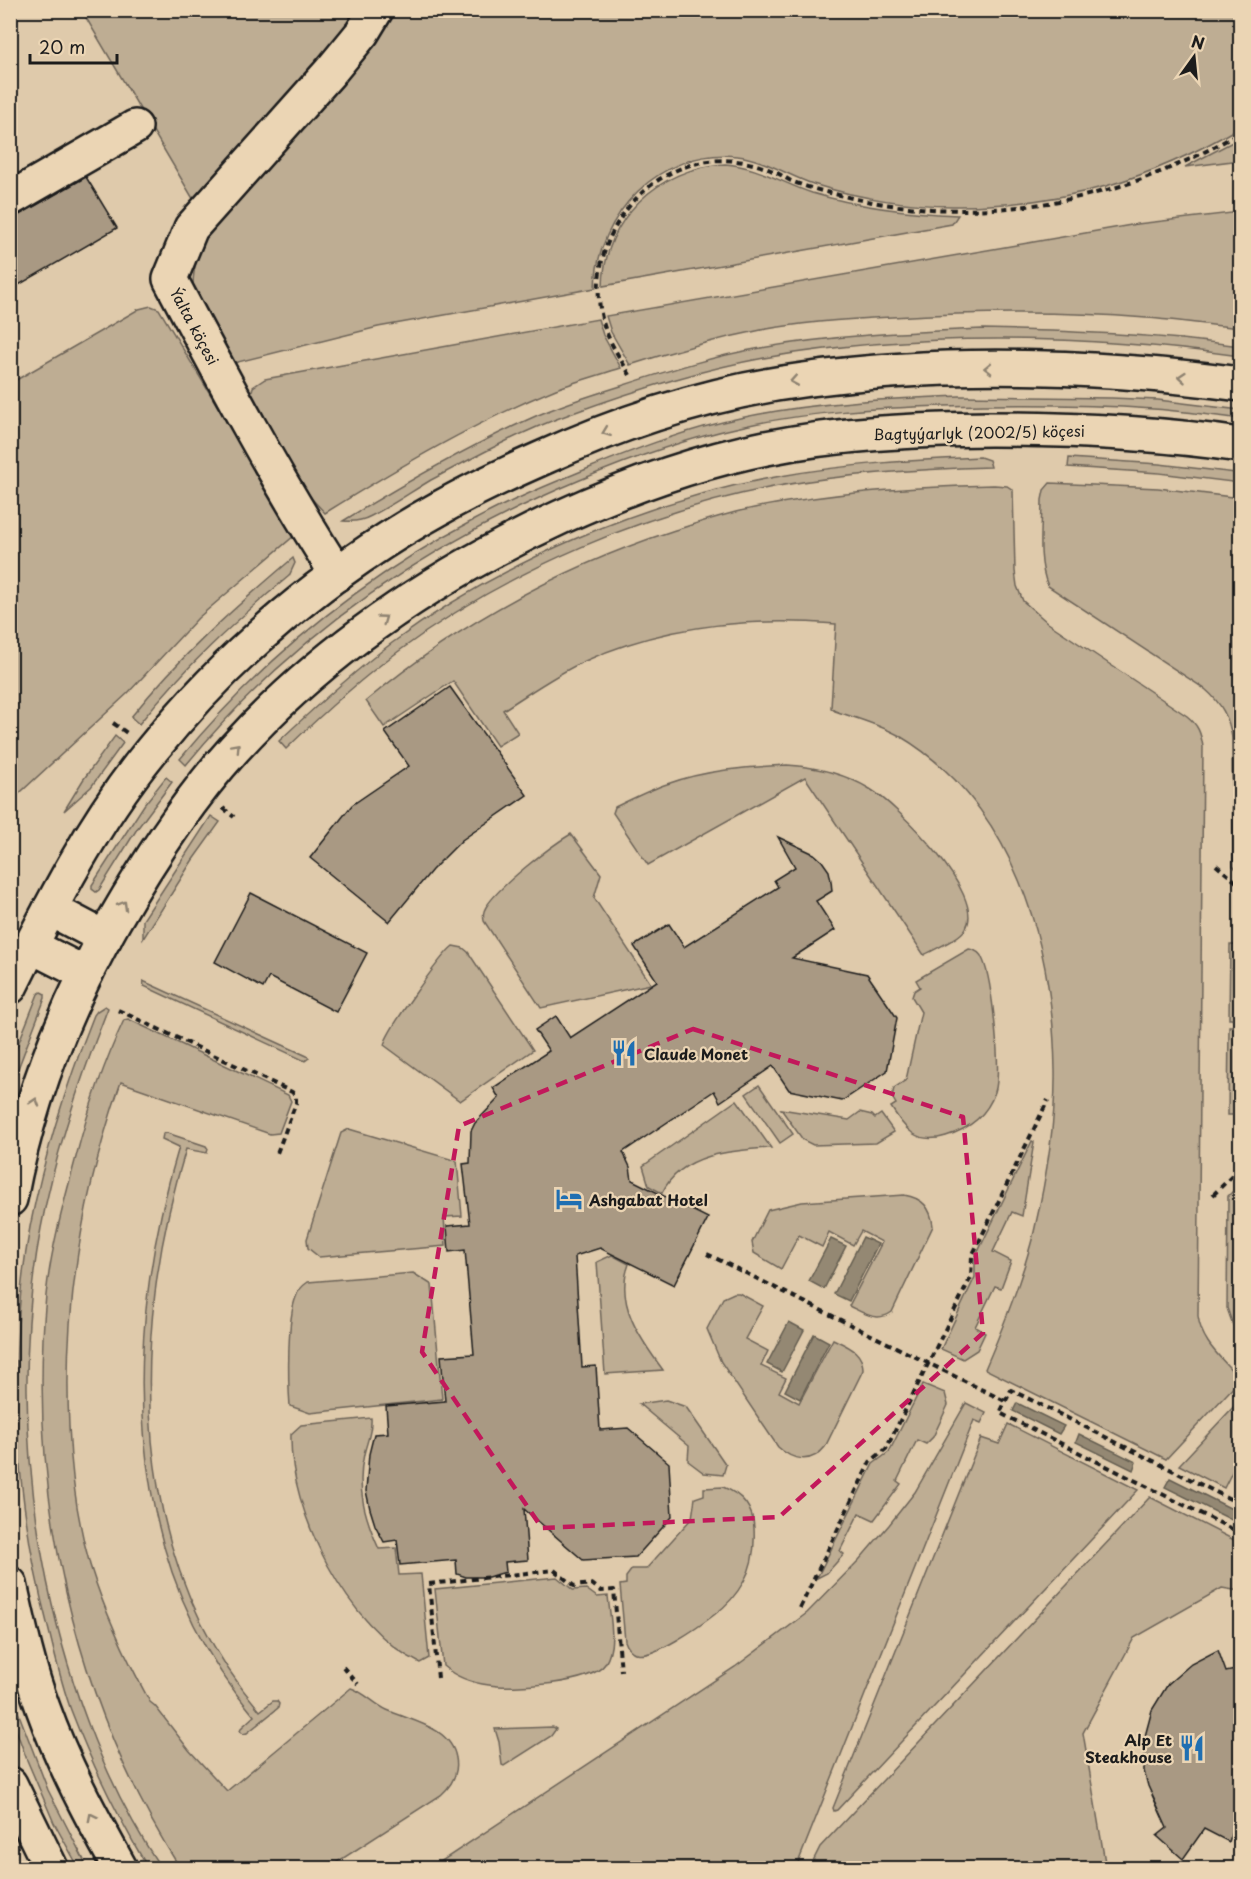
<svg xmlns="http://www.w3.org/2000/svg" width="1251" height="1879" font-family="'Playpen Sans',sans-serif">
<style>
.green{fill:#bead93;stroke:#6d6458;stroke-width:1.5}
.water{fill:#948873;stroke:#645d50;stroke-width:1.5}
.building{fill:#a99983;stroke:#1c1c1c;stroke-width:1.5}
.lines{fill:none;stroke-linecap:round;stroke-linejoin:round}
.minor-casing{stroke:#1c1c1c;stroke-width:38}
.path{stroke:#1c1c1c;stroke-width:4;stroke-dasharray:6 4.5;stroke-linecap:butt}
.minor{stroke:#ebd5b4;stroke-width:33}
.oneway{stroke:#8e8270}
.marked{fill:none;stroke:#c2185b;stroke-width:4.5;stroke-dasharray:12 8;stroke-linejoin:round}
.labels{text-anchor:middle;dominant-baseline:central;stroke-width:4.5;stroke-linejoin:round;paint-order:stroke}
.street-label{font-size:15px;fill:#1c1c1c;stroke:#ebd5b4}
.poi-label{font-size:15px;font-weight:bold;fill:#1c1c1c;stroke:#ebd5b4;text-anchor:start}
</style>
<rect width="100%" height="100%" fill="#dfcaab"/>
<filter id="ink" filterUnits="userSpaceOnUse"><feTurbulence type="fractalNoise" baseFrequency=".0167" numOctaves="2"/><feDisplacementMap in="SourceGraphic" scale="12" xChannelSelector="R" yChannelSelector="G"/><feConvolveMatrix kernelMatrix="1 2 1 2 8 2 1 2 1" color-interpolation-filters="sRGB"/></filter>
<g filter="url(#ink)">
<g class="green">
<path d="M 82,11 L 364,11 L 199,205 L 192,197 Z"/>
<path d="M 392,11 L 1240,11 L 1240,127 C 1150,180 1066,205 960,206 C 914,207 857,198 813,184 C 787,175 764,159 737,156 C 660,148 597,214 595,288 L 378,327 L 230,364 C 221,349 197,311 194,296 C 190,275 199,252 204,231 Z"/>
<path d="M 1240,138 L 1240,160 L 1185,167 Z"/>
<path d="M 725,164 C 757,166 782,183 812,193 C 859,207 909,213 958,215 L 952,224 L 603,286 C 604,218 659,168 725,164 Z"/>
<path d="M 1240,212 L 1240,328 C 1209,325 1177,320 1146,318 C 1062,311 976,312 892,317 C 848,319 804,322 761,330 C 716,339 673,351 630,365 L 611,332 L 606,316 L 1137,224 Z"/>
<path d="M 151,306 L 159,309 L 295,535 L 198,618 L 128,693 L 11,801 L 11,383 L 139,309 Z"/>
<path d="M 598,319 L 603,335 L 621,368 C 599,375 577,381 556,389 C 475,422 399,467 325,513 L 312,499 L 252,403 L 251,394 L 253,387 L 265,379 Z"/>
<path d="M 983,329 C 1070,331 1155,334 1240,346 L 1240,356 C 1086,335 918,331 764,358 C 698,370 633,391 570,414 C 522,431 476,456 431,480 C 411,492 391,506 371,516 C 362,521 353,522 343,521 C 403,484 463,449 527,420 C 557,406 589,396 621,386 C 667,371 713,356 761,348 C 835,335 909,332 983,329 Z"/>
<path d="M 961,396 L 1112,398 L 1158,400 L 1240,410 L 1240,419 C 1212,415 1183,411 1153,409 C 1083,404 1013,404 943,406 C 876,408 806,412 740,427 C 685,439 632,458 580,480 C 427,544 291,636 186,765 L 180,759 C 261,661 361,579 474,520 C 511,500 550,484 589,468 C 638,448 688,429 740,418 C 812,402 887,399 961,396 Z"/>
<path d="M 980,457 L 989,460 L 991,467 C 922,469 852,473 784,485 C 650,509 508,570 399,651 C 359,680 322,714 286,749 L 279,741 C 315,707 352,673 392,643 C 503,561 646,500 781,476 C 847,464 913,460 980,457 Z"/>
<path d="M 1069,458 L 1159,464 L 1236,473 L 1240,474 L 1240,483 L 1159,473 L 1068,467 Z"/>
<path d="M 1050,483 L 1158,488 L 1240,498 L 1240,873 L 1233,866 L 1232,738 C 1229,717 1221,703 1205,689 L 1048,586 C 1037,561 1042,527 1042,500 L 1044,490 Z"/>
<path d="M 994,485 L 1007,486 L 1013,490 L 1015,571 L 1017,586 L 1023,601 L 1048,623 L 1187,716 C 1198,725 1201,733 1203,747 L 1198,1316 C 1202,1345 1224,1359 1240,1380 L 1166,1459 L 985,1369 C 1005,1323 1022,1280 1034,1232 C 1046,1180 1056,1124 1055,1070 C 1053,944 1014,803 898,735 C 878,724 856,718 835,711 L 831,708 L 836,624 C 750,617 664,625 585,661 C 556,674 530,693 503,710 L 518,733 L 497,746 L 453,681 L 384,727 L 366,701 C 457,625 562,567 675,530 C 701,522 727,513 754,508 C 833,492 913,487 994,485 Z"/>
<path d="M 293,558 L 295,563 L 289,576 C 234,622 184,668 139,724 L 131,717 C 181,655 233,609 293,558 Z"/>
<path d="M 115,736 L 123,743 L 91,787 L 64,811 L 83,780 Z"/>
<path d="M 787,765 C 817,767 844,773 870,789 C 897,805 986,894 966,928 C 961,938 935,949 924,955 L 805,777 L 648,865 L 613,813 L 615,807 C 632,799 649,790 667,784 C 705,770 747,767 787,765 Z"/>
<path d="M 166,777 L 172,782 L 137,829 L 99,890 L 96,892 L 92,889 L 92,885 L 144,805 Z"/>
<path d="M 211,816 L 220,822 L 192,861 L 143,939 L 143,920 Z"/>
<path d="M 571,834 L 601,874 L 594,898 L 651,984 L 541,1008 L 484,921 C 483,915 483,912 486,907 C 499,886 549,847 571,834 Z"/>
<path d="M 1230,945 L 1237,945 L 1237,1019 L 1229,1019 Z"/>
<path d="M 453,946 L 463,948 L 468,952 L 533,1050 L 460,1101 L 384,1045 C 387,1031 440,956 453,946 Z"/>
<path d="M 969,949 C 976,950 981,953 983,960 C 992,980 1002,1071 995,1092 C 987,1115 969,1129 946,1136 C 916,1145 906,1130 891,1107 L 896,1104 L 892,1097 L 894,1088 L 906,1080 L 921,1012 L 912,997 L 914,991 L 920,987 L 916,980 Z"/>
<path d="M 143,981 L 307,1056 L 309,1058 L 305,1061 L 144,986 Z"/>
<path d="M 41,992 L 45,994 L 45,998 L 11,1087 L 11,1062 L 38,994 Z"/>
<path d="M 105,1006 L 108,1008 C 80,1079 55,1153 41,1228 C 2,1432 45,1694 161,1868 L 148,1868 C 118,1817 92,1765 71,1710 C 61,1683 55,1655 48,1627 C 14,1497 6,1360 30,1227 C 44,1155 67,1083 94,1015 L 97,1011 Z"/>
<path d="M 128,1019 L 288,1095 L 291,1101 L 279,1133 L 270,1134 L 121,1082 C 82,1194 63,1308 69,1426 C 71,1473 77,1520 90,1565 C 105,1613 126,1658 150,1702 L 155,1706 L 189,1750 L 227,1791 L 351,1688 C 364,1692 374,1704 387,1710 C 411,1721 451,1727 456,1758 C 459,1773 452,1785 441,1795 L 328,1868 L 180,1868 C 73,1700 28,1493 46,1295 C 51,1248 64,1202 76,1157 C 88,1110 103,1065 124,1020 Z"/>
<path d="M 1229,1026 L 1237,1026 L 1236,1115 L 1228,1115 Z"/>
<path d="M 759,1085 L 793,1134 L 780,1143 L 746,1094 Z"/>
<path d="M 737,1100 L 771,1148 C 733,1150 681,1153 662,1193 L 649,1186 L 643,1166 Z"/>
<path d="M 781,1109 L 849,1120 L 860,1112 L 872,1115 L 875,1118 L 881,1114 L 894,1132 L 876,1143 L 813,1145 L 803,1140 Z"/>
<path d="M 349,1129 L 457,1161 L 462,1216 L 444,1217 L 446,1246 L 319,1257 L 308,1248 L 307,1239 L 341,1133 Z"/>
<path d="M 167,1133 L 206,1146 L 208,1149 L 207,1153 L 186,1149 C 129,1334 128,1557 260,1711 L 273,1701 L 277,1701 L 279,1704 L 278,1708 L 247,1733 L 243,1734 L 240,1731 L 242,1727 L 254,1716 C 120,1559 122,1334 179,1147 L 162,1139 L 163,1134 Z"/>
<path d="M 1032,1141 L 1034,1142 L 1022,1216 L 1012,1212 L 993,1252 L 1011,1261 L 1001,1288 L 995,1286 L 975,1327 L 985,1333 L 977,1350 L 963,1359 L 941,1349 L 975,1277 L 975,1258 Z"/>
<path d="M 1240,1184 L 1240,1336 L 1233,1325 L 1227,1308 L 1228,1196 Z"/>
<path d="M 904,1195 C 923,1198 931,1208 933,1226 L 892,1312 C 877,1323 864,1313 849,1306 L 882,1242 L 861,1231 L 853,1245 L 829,1232 L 822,1247 L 799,1235 L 781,1269 L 754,1253 L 752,1242 L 768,1210 L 802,1202 Z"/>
<path d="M 612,1255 L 629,1264 C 614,1303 641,1340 663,1370 L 605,1374 L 597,1262 Z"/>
<path d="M 413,1273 L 432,1285 L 442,1399 L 310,1413 L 290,1406 C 288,1381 287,1319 296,1297 C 298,1290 302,1286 308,1282 Z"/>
<path d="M 734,1293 L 739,1293 L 763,1306 L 745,1339 L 768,1351 L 761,1366 L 786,1378 L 779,1392 L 799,1403 L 833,1339 C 847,1346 863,1351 863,1370 L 825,1447 C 811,1465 792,1460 778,1447 L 721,1362 L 707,1329 L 723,1298 Z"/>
<path d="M 923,1384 L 945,1393 L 948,1405 L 933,1437 L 926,1444 L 917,1440 L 897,1481 L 901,1484 L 874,1520 L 859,1513 L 840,1551 L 844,1554 L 827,1573 L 817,1578 L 873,1464 L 889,1452 Z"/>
<path d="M 666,1400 L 686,1407 L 726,1465 L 723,1475 L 704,1473 L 688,1461 L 689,1446 L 639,1404 Z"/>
<path d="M 1240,1400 L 1240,1456 L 1224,1488 L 1179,1465 Z"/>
<path d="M 966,1403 L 986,1413 L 981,1423 L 974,1420 L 796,1868 L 431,1868 L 735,1667 L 807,1613 L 859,1560 L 889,1525 L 915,1492 Z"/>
<path d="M 371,1418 C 372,1432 367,1441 364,1454 C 356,1488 365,1518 379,1549 L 396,1548 L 399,1575 L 421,1574 L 429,1658 L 420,1663 C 348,1629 289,1512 291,1434 L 301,1425 Z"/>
<path d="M 1008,1424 L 1138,1490 L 837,1810 L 834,1811 L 833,1808 L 981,1438 L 999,1444 Z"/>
<path d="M 723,1487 C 741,1494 753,1507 754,1528 C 755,1546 753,1565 744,1581 C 737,1594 725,1607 714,1615 C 700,1626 653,1659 637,1654 C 631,1652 627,1647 625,1641 L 620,1585 L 626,1584 L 626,1577 L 632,1569 L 646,1569 L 692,1518 L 695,1498 L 704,1495 L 704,1488 Z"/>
<path d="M 1150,1497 L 1240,1543 L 1240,1591 L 1222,1588 L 1134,1638 L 1083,1733 L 1106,1868 L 810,1867 L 820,1847 Z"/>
<path d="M 557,1577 L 573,1590 L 586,1589 L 597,1597 L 608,1596 C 610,1618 617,1645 605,1664 C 592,1684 512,1689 489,1685 C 472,1683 456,1677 443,1666 L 435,1589 Z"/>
<path d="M 10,1691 L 48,1790 L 88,1868 L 79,1868 L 54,1823 L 27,1760 L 11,1716 Z"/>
<path d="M 553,1727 L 556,1729 L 551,1736 L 504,1766 L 502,1765 L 499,1742 L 495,1729 Z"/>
</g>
<g class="water">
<path d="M 863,1237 L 878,1244 L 849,1301 L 834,1294 Z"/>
<path d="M 831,1239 L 846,1246 L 824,1289 L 809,1281 Z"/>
<path d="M 789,1322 L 804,1330 L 782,1372 L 767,1364 Z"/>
<path d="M 814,1334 L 829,1342 L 800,1399 L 785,1391 Z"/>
<path d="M 1017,1403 L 1064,1426 L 1059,1434 L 1013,1411 Z"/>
<path d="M 1079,1434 L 1136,1462 L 1133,1470 L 1076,1442 Z"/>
<path d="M 1170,1478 L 1240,1513 L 1240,1524 L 1165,1487 Z"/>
</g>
<g class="building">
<path d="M 86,177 L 117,228 L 10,290 L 10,218 L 19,215 Z"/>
<path d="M 450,687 L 527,795 L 462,840 L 432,870 L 389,922 L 310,858 L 352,805 L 409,766 L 385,732 Z"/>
<path d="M 778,837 L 814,854 L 822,861 L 829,871 L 831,881 L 832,891 L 816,901 L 835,930 L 792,958 L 867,974 L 897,1018 L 887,1071 L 842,1101 L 789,1090 L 773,1066 L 720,1102 L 714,1091 L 623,1152 L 630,1167 L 632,1180 L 708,1218 L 674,1285 L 600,1248 L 575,1256 L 582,1367 L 596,1366 L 600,1430 L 628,1428 L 669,1463 L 672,1517 L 636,1557 L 583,1560 L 524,1509 L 528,1560 L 505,1562 L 506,1572 L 488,1577 L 466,1577 L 457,1574 L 456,1560 L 400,1565 L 397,1540 L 384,1542 L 375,1525 L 370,1509 L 366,1491 L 369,1454 L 374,1434 L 388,1433 L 386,1406 L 445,1401 L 441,1356 L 474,1354 L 465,1250 L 449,1252 L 447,1226 L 470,1224 L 463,1164 L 470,1163 L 471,1131 L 475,1123 L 499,1098 L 493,1088 L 549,1051 L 535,1030 L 556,1016 L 570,1038 L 657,981 L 634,946 L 669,924 L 684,947 L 778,887 L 774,880 L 795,867 Z"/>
<path d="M 251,893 L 367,953 L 336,1012 L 269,977 L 263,988 L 215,962 Z"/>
<path d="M 1218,1650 L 1226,1672 L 1240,1669 L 1240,1804 L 1229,1842 L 1204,1829 L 1183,1859 L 1157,1836 L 1167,1828 L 1148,1786 L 1144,1771 L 1144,1740 L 1152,1710 L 1168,1684 L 1191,1664 Z"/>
</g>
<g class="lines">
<g class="minor-casing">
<g id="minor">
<path d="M 10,199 L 135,127"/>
<path d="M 337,574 C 276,479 223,379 170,279 L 191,228 L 330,72 L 362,33 L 376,10"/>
<path d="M 50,909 L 105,938"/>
<path d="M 31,946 L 86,974"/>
<path d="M 10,987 C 51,905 93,822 151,751 C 230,653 329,569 440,508 C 472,490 506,474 540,459 C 623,421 712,392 803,380 C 948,360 1096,365 1240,384"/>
<path d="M 10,1199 C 28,1102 65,1007 114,921 C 149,860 187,801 234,749 C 324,650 439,573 561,517 C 627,487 695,462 766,448 C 841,433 916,430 991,429 C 1075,429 1157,433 1240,445"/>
<path d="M 10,1584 C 19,1625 28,1668 43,1708 C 63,1764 91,1816 120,1868"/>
<path d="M 10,1784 L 51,1868"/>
</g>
</g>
<g class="path">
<path d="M 630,375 C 620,358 608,341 603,322 C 583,250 634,171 709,161 C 733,158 758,163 779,174 C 783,176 787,179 791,181 C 808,188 826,192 843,196 C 977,228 1123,204 1240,132"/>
<path d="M 113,723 L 127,733"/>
<path d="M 223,808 L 234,817"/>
<path d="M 1216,865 L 1240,885"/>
<path d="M 118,1010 L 292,1092 L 296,1097 L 296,1103 L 277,1153"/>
<path d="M 1213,1195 L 1240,1168"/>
<path d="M 707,1254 L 1005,1401"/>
<path d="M 1240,1504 L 1011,1390 L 1000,1413 L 1240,1533"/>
<path d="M 800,1608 L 870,1462 L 886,1449 L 971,1277 L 972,1256 L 1048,1100"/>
<path d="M 343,1667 L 358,1684"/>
<path d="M 438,1678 L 429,1584 L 554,1570 L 574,1586 L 592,1584 L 601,1591 L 614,1590 L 621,1671"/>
</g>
<use href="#minor" class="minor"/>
</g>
<defs><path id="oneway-chevron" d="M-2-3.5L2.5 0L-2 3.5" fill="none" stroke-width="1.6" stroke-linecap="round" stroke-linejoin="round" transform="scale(1.5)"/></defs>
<g class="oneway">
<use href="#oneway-chevron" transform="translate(988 368) rotate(179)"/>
<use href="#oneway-chevron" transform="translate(1182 377) rotate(-175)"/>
<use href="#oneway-chevron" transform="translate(794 381) rotate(170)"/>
<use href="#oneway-chevron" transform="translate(606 432) rotate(159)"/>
<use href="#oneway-chevron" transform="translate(383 619) rotate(-36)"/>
<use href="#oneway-chevron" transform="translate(236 747) rotate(-47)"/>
<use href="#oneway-chevron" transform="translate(123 905) rotate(-60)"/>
<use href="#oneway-chevron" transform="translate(35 1102) rotate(-72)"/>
<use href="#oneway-chevron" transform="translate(92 1817) rotate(-117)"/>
</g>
</g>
<path class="marked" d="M 693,1029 L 963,1117 L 983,1333 L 779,1517 L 542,1528 L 422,1352 L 459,1126 Z"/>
<defs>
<g id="restaurant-bare" transform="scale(2.07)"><path d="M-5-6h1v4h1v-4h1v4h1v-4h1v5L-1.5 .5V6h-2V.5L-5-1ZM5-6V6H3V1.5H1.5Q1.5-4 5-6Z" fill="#1f6fb2" stroke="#ebd5b4" stroke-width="2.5" paint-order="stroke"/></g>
<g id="hotel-bare" transform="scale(2.07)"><path d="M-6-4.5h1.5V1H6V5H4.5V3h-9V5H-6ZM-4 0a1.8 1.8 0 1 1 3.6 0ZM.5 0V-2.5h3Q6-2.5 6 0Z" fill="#1f6fb2" stroke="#ebd5b4" stroke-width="2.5" paint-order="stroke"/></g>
</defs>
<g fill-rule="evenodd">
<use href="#restaurant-bare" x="624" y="1053"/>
<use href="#hotel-bare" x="569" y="1199"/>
<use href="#restaurant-bare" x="1192" y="1748"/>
</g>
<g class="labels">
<g class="street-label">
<text transform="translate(195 326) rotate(62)">Ýalta köçesi</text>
<text transform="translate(979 432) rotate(-1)">Bagtyýarlyk (2002/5) köçesi</text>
</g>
<g class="poi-label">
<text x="644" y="1053">Claude Monet</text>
<text x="589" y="1199">Ashgabat Hotel</text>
<text x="1172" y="1739" text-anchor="end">Alp Et<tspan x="1172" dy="17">Steakhouse</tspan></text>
</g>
</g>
<rect width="1251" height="1879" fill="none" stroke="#ebd5b4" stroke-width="36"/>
<rect x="18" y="18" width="1215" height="1843" fill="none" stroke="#1c1c1c" stroke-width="2" filter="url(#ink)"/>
<g transform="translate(1194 57) rotate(15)" stroke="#ebd5b4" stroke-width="4.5" paint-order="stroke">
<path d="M0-4.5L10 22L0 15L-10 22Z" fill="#1c1c1c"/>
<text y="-9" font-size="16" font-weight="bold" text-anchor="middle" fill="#1c1c1c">N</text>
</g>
<path d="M30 54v9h87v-9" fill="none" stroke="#1c1c1c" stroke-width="3"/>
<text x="39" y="54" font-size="18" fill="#1c1c1c" stroke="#ebd5b4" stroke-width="4.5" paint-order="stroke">20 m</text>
</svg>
